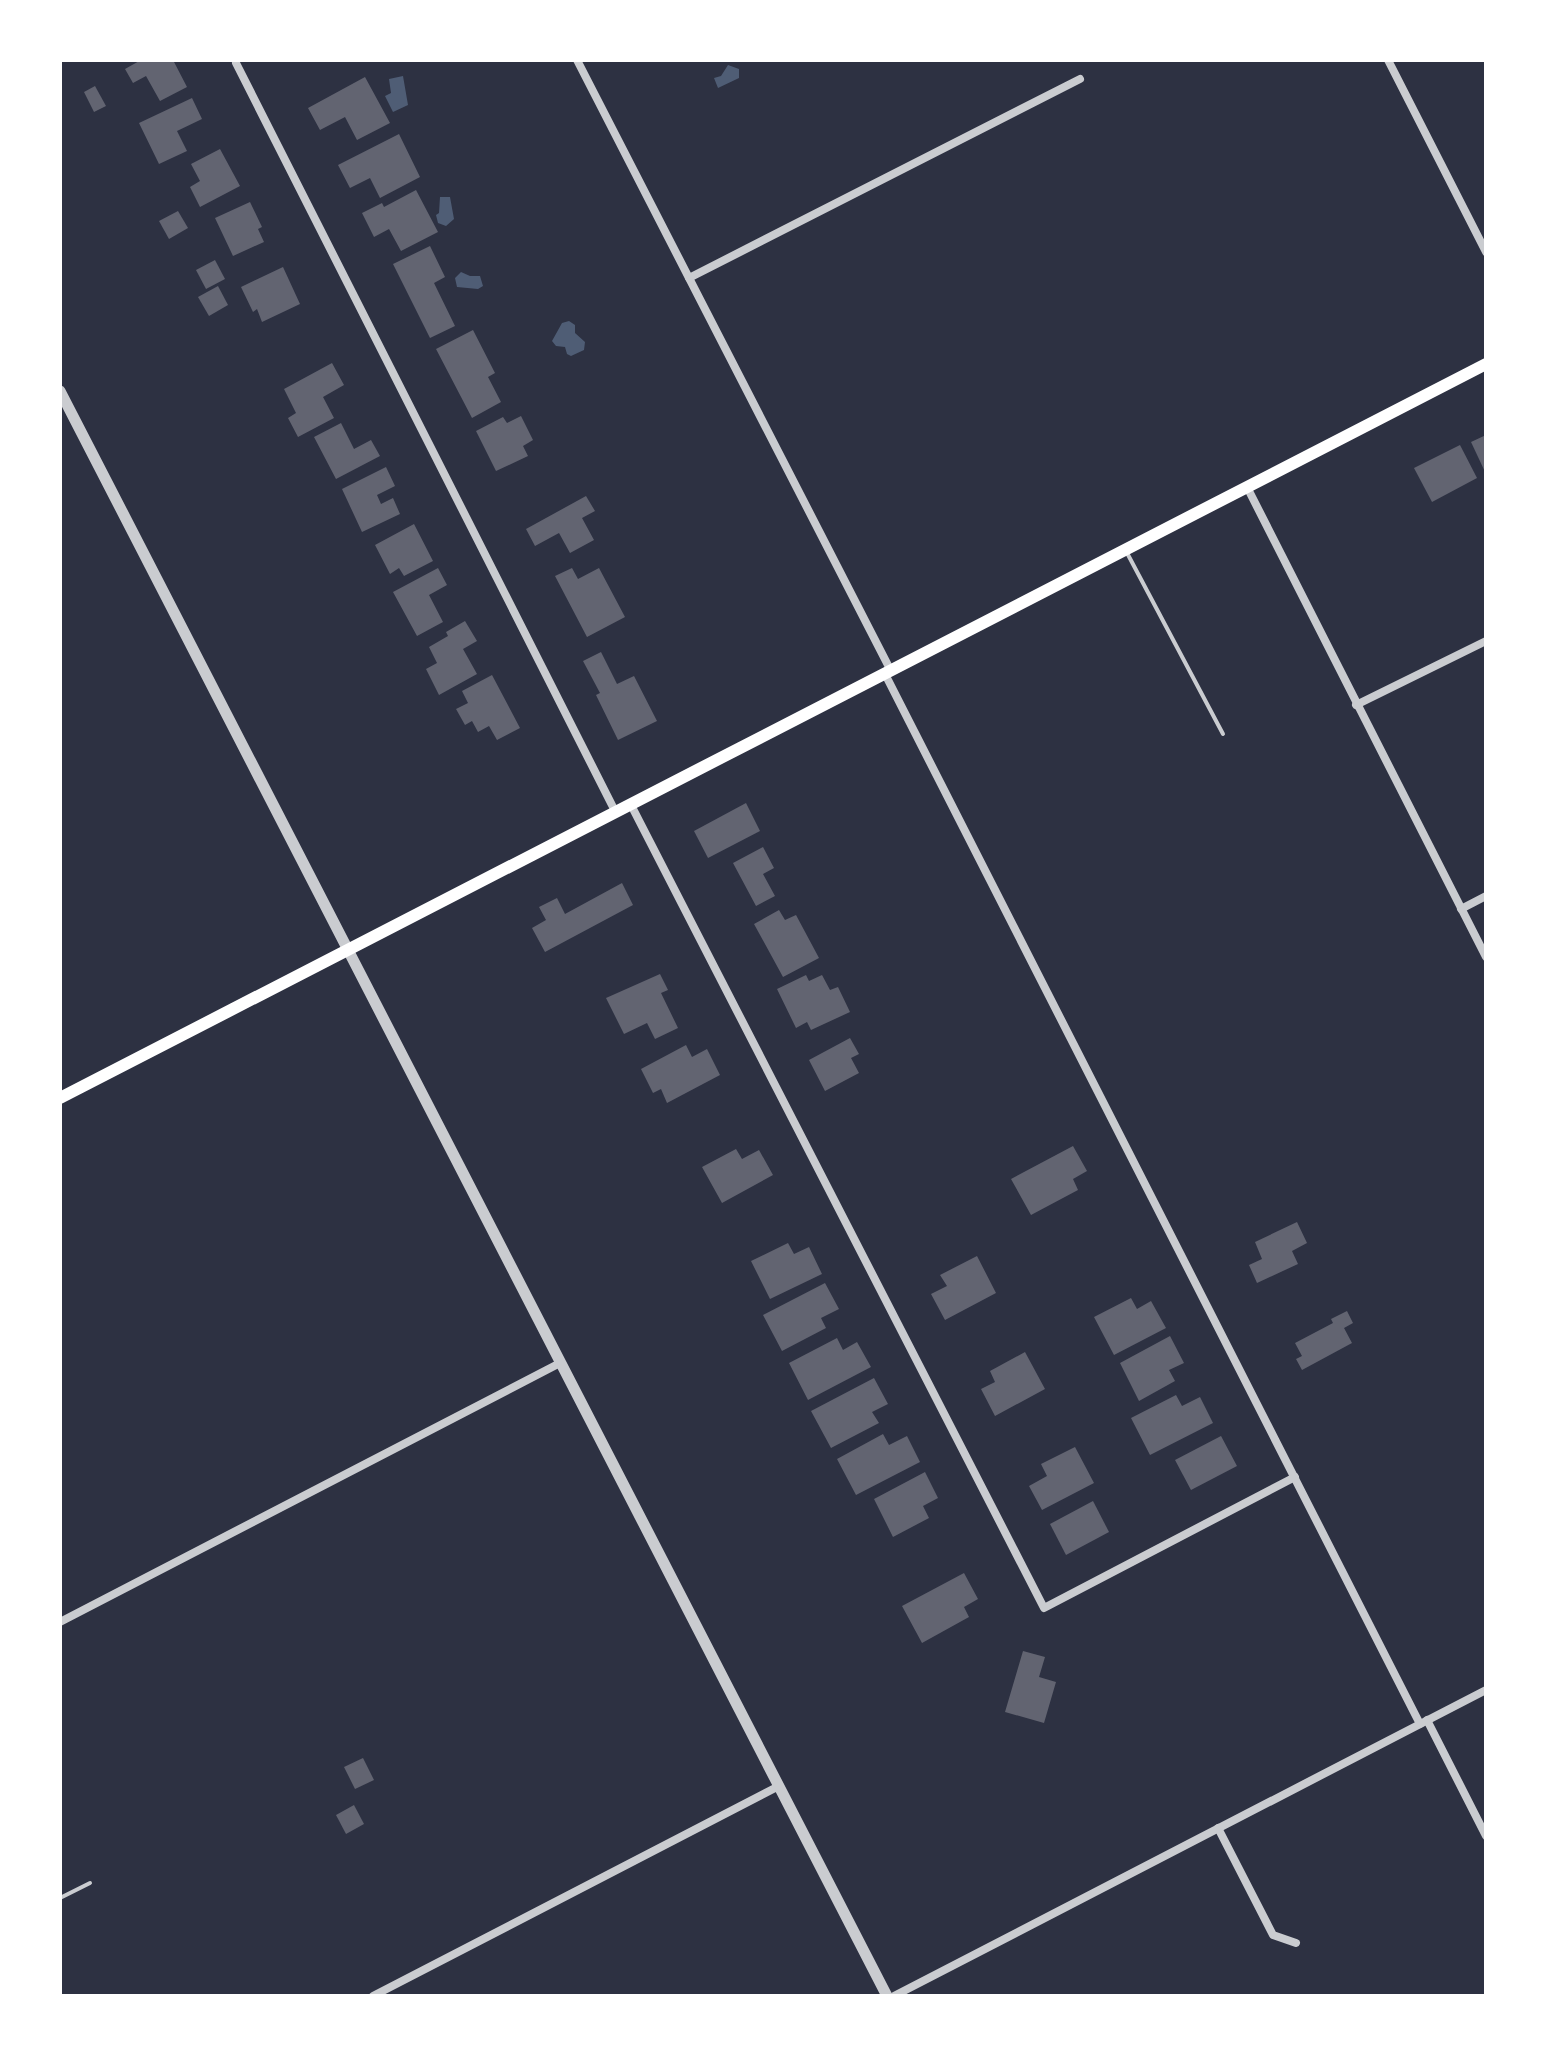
<svg xmlns="http://www.w3.org/2000/svg" width="1546" height="2056" font-family="Arial,sans-serif">
<style>
.water{fill:#4f5d75}
.building{fill:#626471}
.lines{fill:none;stroke-linecap:round;stroke-linejoin:round}
.service{stroke:#caccd0;stroke-width:4}
.minor{stroke:#caccd0;stroke-width:8}
.tertiary{stroke:#caccd0;stroke-width:11}
.secondary{stroke:#fff;stroke-width:12}
</style>
<rect width="100%" height="100%" fill="#2d3142"/>
<g class="water">
<path d="M 728,65 L 739,69 L 739,78 L 718,88 L 714,78 L 721,76 Z"/>
<path d="M 403,76 L 408,105 L 393,112 L 385,96 L 391,93 L 389,79 Z"/>
<path d="M 440,197 L 450,197 L 454,219 L 446,226 L 438,223 L 436,215 L 439,213 Z"/>
<path d="M 461,272 L 470,276 L 480,276 L 483,286 L 478,289 L 457,287 L 455,278 Z"/>
<path d="M 569,321 L 575,325 L 575,333 L 585,342 L 584,350 L 571,356 L 567,354 L 565,347 L 556,346 L 552,341 L 562,323 Z"/>
</g>
<g class="building">
<path d="M 141,60 L 173,60 L 187,87 L 160,101 L 146,76 L 133,83 L 125,69 Z"/>
<path d="M 365,77 L 390,123 L 357,140 L 345,117 L 320,130 L 308,108 Z"/>
<path d="M 95,86 L 106,106 L 94,112 L 84,92 Z"/>
<path d="M 192,98 L 202,119 L 177,131 L 187,151 L 159,164 L 139,123 Z"/>
<path d="M 399,134 L 420,177 L 380,198 L 370,178 L 350,188 L 338,165 Z"/>
<path d="M 220,149 L 240,186 L 200,207 L 190,187 L 200,181 L 191,164 Z"/>
<path d="M 416,190 L 438,232 L 401,251 L 389,229 L 374,237 L 362,213 L 382,203 L 384,207 Z"/>
<path d="M 250,202 L 262,227 L 258,229 L 264,242 L 233,256 L 215,218 Z"/>
<path d="M 178,211 L 188,228 L 169,239 L 159,221 Z"/>
<path d="M 430,246 L 445,277 L 434,283 L 455,326 L 430,338 L 393,264 Z"/>
<path d="M 215,260 L 225,279 L 206,289 L 196,270 Z"/>
<path d="M 283,267 L 300,304 L 262,322 L 257,309 L 253,312 L 241,287 Z"/>
<path d="M 218,286 L 228,305 L 209,316 L 198,297 Z"/>
<path d="M 473,330 L 495,373 L 488,377 L 501,402 L 472,418 L 436,349 Z"/>
<path d="M 332,363 L 344,385 L 323,397 L 334,418 L 298,437 L 288,418 L 296,413 L 284,389 Z"/>
<path d="M 521,416 L 533,440 L 523,446 L 528,456 L 496,471 L 476,431 L 503,417 L 507,423 Z"/>
<path d="M 341,423 L 354,449 L 371,440 L 380,456 L 336,479 L 314,437 Z"/>
<path d="M 1486,435 L 1486,474 L 1471,442 Z"/>
<path d="M 1460,445 L 1477,478 L 1432,502 L 1414,468 Z"/>
<path d="M 386,467 L 395,486 L 377,495 L 381,504 L 393,498 L 400,514 L 362,532 L 342,489 Z"/>
<path d="M 586,496 L 595,511 L 582,518 L 594,540 L 570,553 L 559,533 L 535,546 L 526,529 Z"/>
<path d="M 414,524 L 433,561 L 404,576 L 399,568 L 390,574 L 375,545 Z"/>
<path d="M 438,568 L 447,585 L 429,595 L 443,622 L 417,636 L 393,592 Z"/>
<path d="M 572,568 L 578,579 L 599,568 L 625,617 L 587,637 L 555,576 Z"/>
<path d="M 465,621 L 477,641 L 463,649 L 477,674 L 439,695 L 426,669 L 437,663 L 429,647 L 448,636 L 446,632 Z"/>
<path d="M 601,652 L 617,684 L 634,676 L 657,721 L 618,740 L 596,695 L 600,693 L 583,661 Z"/>
<path d="M 492,675 L 520,728 L 497,740 L 489,726 L 478,732 L 472,721 L 465,725 L 456,709 L 468,703 L 462,691 Z"/>
<path d="M 746,803 L 760,831 L 708,858 L 694,831 Z"/>
<path d="M 763,847 L 774,868 L 763,874 L 775,896 L 756,906 L 733,863 Z"/>
<path d="M 622,883 L 633,905 L 545,952 L 532,928 L 546,920 L 539,907 L 557,898 L 565,914 Z"/>
<path d="M 779,910 L 785,920 L 796,915 L 819,958 L 783,977 L 754,924 Z"/>
<path d="M 660,974 L 668,990 L 661,993 L 678,1028 L 655,1039 L 647,1023 L 624,1034 L 606,998 Z"/>
<path d="M 806,975 L 809,981 L 822,975 L 830,990 L 838,987 L 850,1012 L 811,1030 L 807,1022 L 796,1028 L 777,989 Z"/>
<path d="M 850,1038 L 859,1054 L 851,1058 L 859,1073 L 825,1091 L 809,1060 Z"/>
<path d="M 686,1045 L 692,1057 L 707,1049 L 720,1075 L 667,1103 L 661,1089 L 653,1093 L 641,1069 Z"/>
<path d="M 1073,1146 L 1087,1171 L 1073,1179 L 1078,1190 L 1031,1215 L 1011,1179 Z"/>
<path d="M 736,1149 L 742,1159 L 759,1150 L 773,1175 L 722,1203 L 702,1167 Z"/>
<path d="M 1297,1222 L 1307,1243 L 1292,1251 L 1298,1264 L 1257,1283 L 1249,1265 L 1262,1259 L 1255,1242 Z"/>
<path d="M 788,1243 L 794,1254 L 809,1247 L 822,1274 L 770,1299 L 751,1261 Z"/>
<path d="M 977,1256 L 996,1293 L 945,1320 L 931,1294 L 947,1286 L 940,1275 Z"/>
<path d="M 825,1283 L 839,1309 L 821,1318 L 826,1328 L 782,1351 L 763,1315 Z"/>
<path d="M 1131,1298 L 1137,1309 L 1151,1301 L 1166,1328 L 1114,1355 L 1094,1317 Z"/>
<path d="M 1347,1311 L 1353,1323 L 1344,1328 L 1352,1343 L 1302,1370 L 1296,1359 L 1302,1356 L 1295,1343 L 1333,1323 L 1331,1319 Z"/>
<path d="M 1170,1336 L 1184,1363 L 1169,1370 L 1175,1381 L 1139,1401 L 1120,1363 Z"/>
<path d="M 837,1338 L 843,1350 L 857,1342 L 871,1367 L 808,1400 L 789,1363 Z"/>
<path d="M 1025,1352 L 1045,1389 L 995,1416 L 981,1389 L 995,1382 L 990,1371 Z"/>
<path d="M 874,1378 L 888,1404 L 872,1412 L 879,1423 L 831,1448 L 811,1411 Z"/>
<path d="M 1176,1395 L 1182,1406 L 1200,1397 L 1213,1423 L 1150,1455 L 1131,1418 Z"/>
<path d="M 883,1434 L 889,1445 L 907,1436 L 920,1462 L 856,1495 L 837,1459 Z"/>
<path d="M 1221,1436 L 1237,1466 L 1191,1490 L 1175,1460 Z"/>
<path d="M 1075,1447 L 1094,1483 L 1042,1510 L 1029,1486 L 1047,1476 L 1041,1464 Z"/>
<path d="M 925,1472 L 938,1498 L 923,1506 L 929,1518 L 893,1537 L 874,1499 Z"/>
<path d="M 1093,1501 L 1109,1532 L 1066,1555 L 1050,1524 Z"/>
<path d="M 964,1573 L 978,1599 L 964,1607 L 969,1617 L 922,1643 L 902,1606 Z"/>
<path d="M 1023,1651 L 1045,1657 L 1039,1677 L 1056,1682 L 1044,1723 L 1005,1712 Z"/>
<path d="M 363,1758 L 374,1780 L 355,1789 L 344,1767 Z"/>
<path d="M 354,1805 L 364,1824 L 346,1834 L 336,1815 Z"/>
</g>
<g class="lines">
<g class="service">
<path d="M 1126,551 L 1223,734"/>
<path d="M 60,1898 L 90,1883"/>
</g>
<g class="minor">
<path d="M 577,60 L 891,671"/>
<path d="M 1388,60 L 1486,252"/>
<path d="M 236,63 L 615,811"/>
<path d="M 689,278 L 1080,79"/>
<path d="M 1247,487 L 1486,957"/>
<path d="M 885,674 L 1420,1724"/>
<path d="M 1356,705 L 1486,641"/>
<path d="M 630,803 L 1044,1608 L 1295,1477"/>
<path d="M 1461,909 L 1486,896"/>
<path d="M 60,1622 L 560,1363"/>
<path d="M 1427,1720 L 1486,1836"/>
<path d="M 1218,1828 L 1273,1935 L 1296,1943"/>
<path d="M 373,1996 L 779,1786"/>
<path d="M 894,1996 L 1486,1690"/>
</g>
<path class="tertiary" d="M 60,391 L 887,1996"/>
<path class="secondary" d="M 60,1098 L 1486,364"/>
</g>
<rect width="1546" height="2056" fill="none" stroke="#ffffff" stroke-width="124"/>
</svg>
